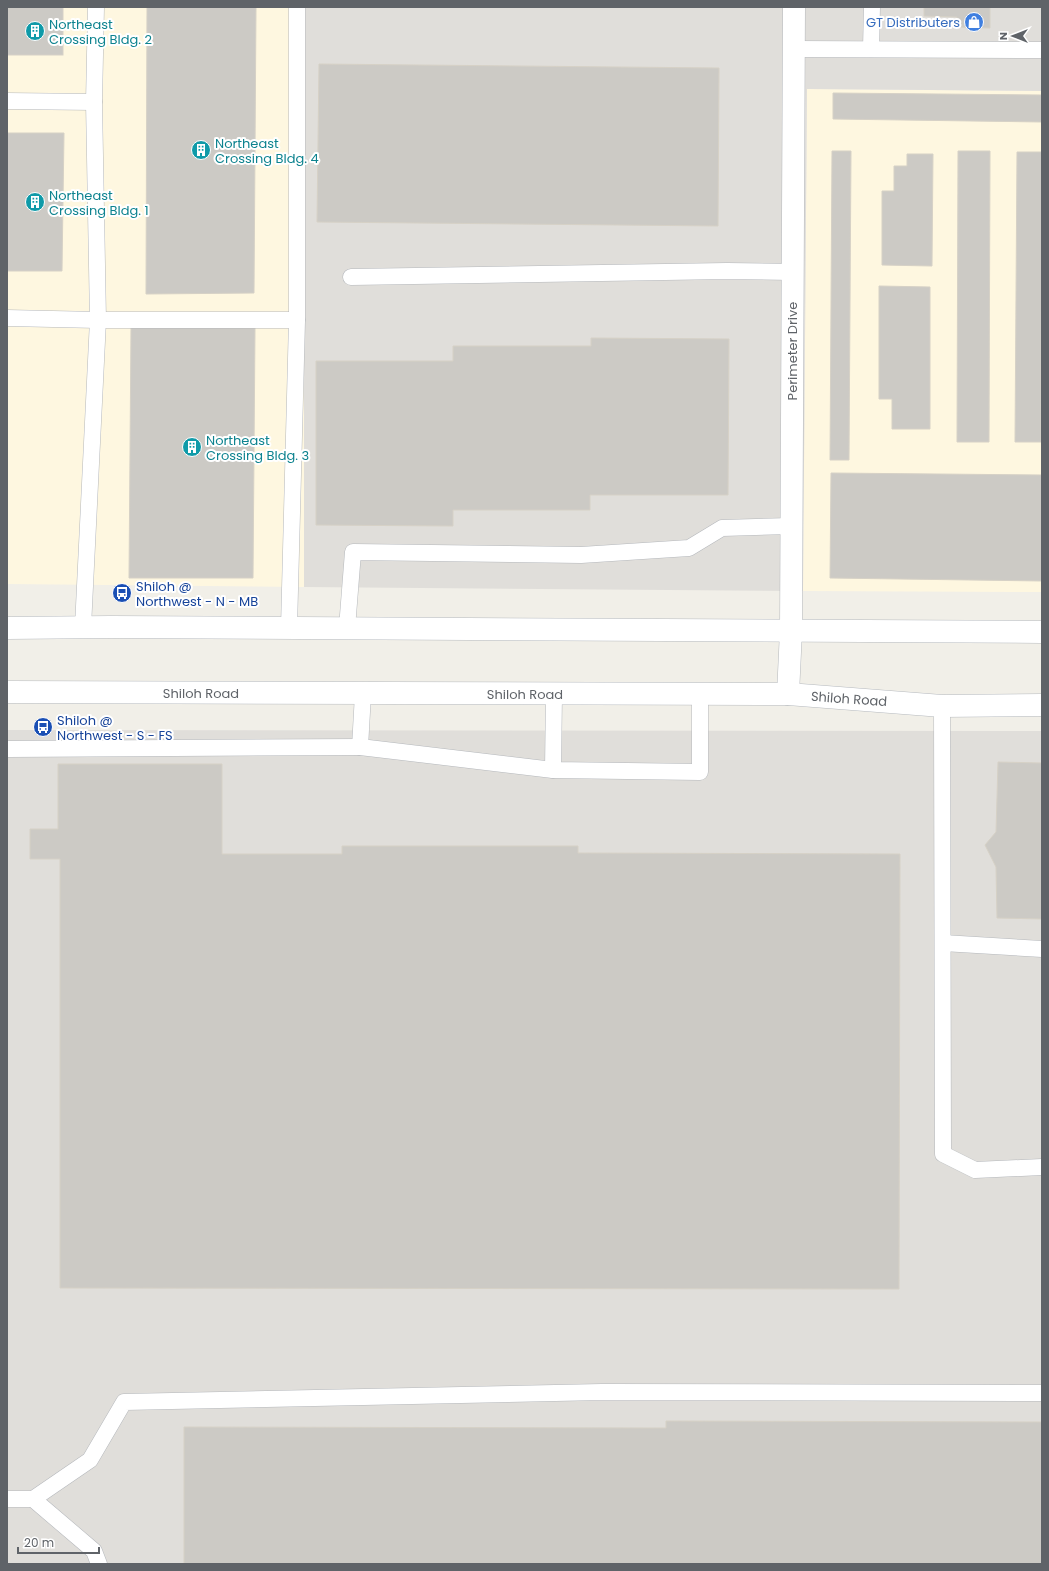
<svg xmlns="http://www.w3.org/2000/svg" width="1049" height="1571" font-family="Poppins,sans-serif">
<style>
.commercial{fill:#fef7e0}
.industrial{fill:#e0deda}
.building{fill:#cccac5;stroke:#d6d1c6}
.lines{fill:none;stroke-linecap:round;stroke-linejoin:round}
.lane-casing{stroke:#b5b8bc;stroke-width:17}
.street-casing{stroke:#b5b8bc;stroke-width:23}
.secondary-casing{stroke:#b6babf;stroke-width:23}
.lane{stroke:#fff;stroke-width:16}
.street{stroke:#fff;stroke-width:22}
.secondary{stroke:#fff;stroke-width:22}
.labels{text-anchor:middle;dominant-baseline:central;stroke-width:4;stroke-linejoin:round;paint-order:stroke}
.shop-label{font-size:13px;fill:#366cbe;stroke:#fff;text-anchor:end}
.culture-label{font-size:13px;fill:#0d838f;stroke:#fff;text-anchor:start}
.street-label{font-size:13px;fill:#5f6368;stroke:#fff}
.transit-label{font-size:13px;fill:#164399;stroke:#fff;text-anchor:start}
</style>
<rect width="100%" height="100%" fill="#f1efe8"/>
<g class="commercial">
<path d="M 7,7 L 304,7 L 304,587 L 7,584 Z"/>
<path d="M 807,89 L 1042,91 L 1042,592 L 803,591 Z"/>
</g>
<g class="industrial">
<path d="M 304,7 L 1042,7 L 1042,91 L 807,89 L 803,591 L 304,587 Z"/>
<path d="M 7,730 L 1042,731 L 1042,1564 L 7,1564 Z"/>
</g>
<g class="building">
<rect x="7" y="7" width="56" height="48"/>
<path d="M 147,7 L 256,7 L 254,293 L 146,294 Z"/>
<path d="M 924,7 L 990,7 L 990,28 L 957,27 L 957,17 L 924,16 Z"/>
<path d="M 319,64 L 719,68 L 718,226 L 317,222 Z"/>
<path d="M 833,93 L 1042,95 L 1042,122 L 833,119 Z"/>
<path d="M 7,133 L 64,133 L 62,271 L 7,271 Z"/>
<path d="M 832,151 L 851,151 L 849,460 L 830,460 Z"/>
<path d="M 958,151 L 990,151 L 989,442 L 957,442 Z"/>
<path d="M 1017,152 L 1042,152 L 1041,442 L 1015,442 Z"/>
<path d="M 907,154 L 933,154 L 932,266 L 882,265 L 882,191 L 894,191 L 894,166 L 907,166 Z"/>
<path d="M 879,286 L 930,287 L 930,429 L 892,429 L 892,399 L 879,399 Z"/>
<path d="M 131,327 L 255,328 L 253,578 L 129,578 Z"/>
<path d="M 591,338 L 729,339 L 728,495 L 590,495 L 590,510 L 453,510 L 453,526 L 316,525 L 316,361 L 453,361 L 453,346 L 591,346 Z"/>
<path d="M 831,473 L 1042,475 L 1042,581 L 830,578 Z"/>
<path d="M 998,762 L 1042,763 L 1042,919 L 997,918 L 996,867 L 985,845 L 996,832 Z"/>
<path d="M 58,764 L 222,764 L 222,854 L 342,854 L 342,846 L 578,846 L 578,853 L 900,854 L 899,1289 L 60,1288 L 60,859 L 30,859 L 30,829 L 58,829 Z"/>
<path d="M 666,1421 L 1042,1422 L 1042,1564 L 184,1564 L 184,1427 L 666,1428 Z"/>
</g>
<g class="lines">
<g class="lane-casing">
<g id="lane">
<path d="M 794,49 L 1042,50"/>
<path d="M 871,49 L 872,7"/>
<path d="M 7,101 L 94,102"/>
<path d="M 351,277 L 727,271 L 793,272"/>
<path d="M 7,318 L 98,320 L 94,102 L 96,7"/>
<path d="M 83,627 L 98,320 L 297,320 L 297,7"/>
<path d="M 289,628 L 297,320"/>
<path d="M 347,628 L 353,552 L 581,555 L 689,548 L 722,528 L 791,526"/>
<path d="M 363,694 L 360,747 L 553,770"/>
<path d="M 554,694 L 553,770 L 700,772 L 700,694"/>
<path d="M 942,706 L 943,1154 L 975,1170 L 1042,1167"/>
<path d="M 7,749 L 360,747"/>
<path d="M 943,943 L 1042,949"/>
<path d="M 7,1499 L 33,1499 L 90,1460 L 124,1402 L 602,1392 L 1042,1393"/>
<path d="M 33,1499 L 94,1551 L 99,1564"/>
</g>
</g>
<g class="street-casing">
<path id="street" d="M 788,694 L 791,631 L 794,7"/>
</g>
<g class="secondary-casing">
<g id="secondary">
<path d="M 7,628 L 111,627 L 1042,632"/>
<path d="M 7,692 L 788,694 L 942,706 L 1042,705"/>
</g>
</g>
<use href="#lane" class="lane"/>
<use href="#street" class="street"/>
<use href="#secondary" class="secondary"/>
</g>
<defs>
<g id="shop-disc" transform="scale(1)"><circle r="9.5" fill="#3f7fe0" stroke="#fff"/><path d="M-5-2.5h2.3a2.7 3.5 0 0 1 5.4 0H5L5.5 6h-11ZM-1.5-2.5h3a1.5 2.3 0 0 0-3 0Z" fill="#fff"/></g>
<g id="building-disc" transform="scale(1)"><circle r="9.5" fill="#0f9aa8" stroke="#fff"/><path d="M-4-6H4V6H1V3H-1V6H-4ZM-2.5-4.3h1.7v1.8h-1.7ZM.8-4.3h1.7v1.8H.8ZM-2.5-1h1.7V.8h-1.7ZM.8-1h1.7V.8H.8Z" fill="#fff"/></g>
<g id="bus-disc" transform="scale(1)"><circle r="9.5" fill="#1a4fb4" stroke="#fff"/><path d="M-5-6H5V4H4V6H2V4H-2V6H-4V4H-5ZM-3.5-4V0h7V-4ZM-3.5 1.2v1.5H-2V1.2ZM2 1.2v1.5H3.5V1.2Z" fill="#fff"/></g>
</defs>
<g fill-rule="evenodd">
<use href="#shop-disc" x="974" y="22"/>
<use href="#building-disc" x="35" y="31"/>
<use href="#building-disc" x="201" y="150"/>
<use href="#building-disc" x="35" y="202"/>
<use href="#building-disc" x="192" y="447"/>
<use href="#bus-disc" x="122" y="593"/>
<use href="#bus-disc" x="43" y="727"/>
</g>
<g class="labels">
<g class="shop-label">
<text x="960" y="22">GT Distributers</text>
</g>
<g class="culture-label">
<text x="49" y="24">Northeast<tspan x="49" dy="15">Crossing Bldg. 2</tspan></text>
<text x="215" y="143">Northeast<tspan x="215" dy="15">Crossing Bldg. 4</tspan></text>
<text x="49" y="195">Northeast<tspan x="49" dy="15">Crossing Bldg. 1</tspan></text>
<text x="206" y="440">Northeast<tspan x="206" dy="15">Crossing Bldg. 3</tspan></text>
</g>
<g class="street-label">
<text transform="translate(792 351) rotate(-90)">Perimeter Drive</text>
<text x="201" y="693">Shiloh Road</text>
<text x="525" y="694">Shiloh Road</text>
<text transform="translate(849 699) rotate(4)">Shiloh Road</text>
</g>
<g class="transit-label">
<text x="136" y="586">Shiloh @<tspan x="136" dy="15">Northwest - N - MB</tspan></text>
<text x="57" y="720">Shiloh @<tspan x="57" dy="15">Northwest - S - FS</tspan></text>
</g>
</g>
<rect width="1049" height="1571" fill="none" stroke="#5f6368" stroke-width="16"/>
<g transform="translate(1013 36) rotate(270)" stroke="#ffffff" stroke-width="3" paint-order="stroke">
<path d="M0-3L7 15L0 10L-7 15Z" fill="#5f6368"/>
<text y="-6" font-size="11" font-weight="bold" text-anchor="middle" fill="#5f6368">N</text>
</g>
<path d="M18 1547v6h81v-6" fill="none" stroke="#5f6368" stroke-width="2"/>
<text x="24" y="1547" font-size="12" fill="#5f6368" stroke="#ffffff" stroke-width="3" paint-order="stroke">20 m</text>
</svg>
